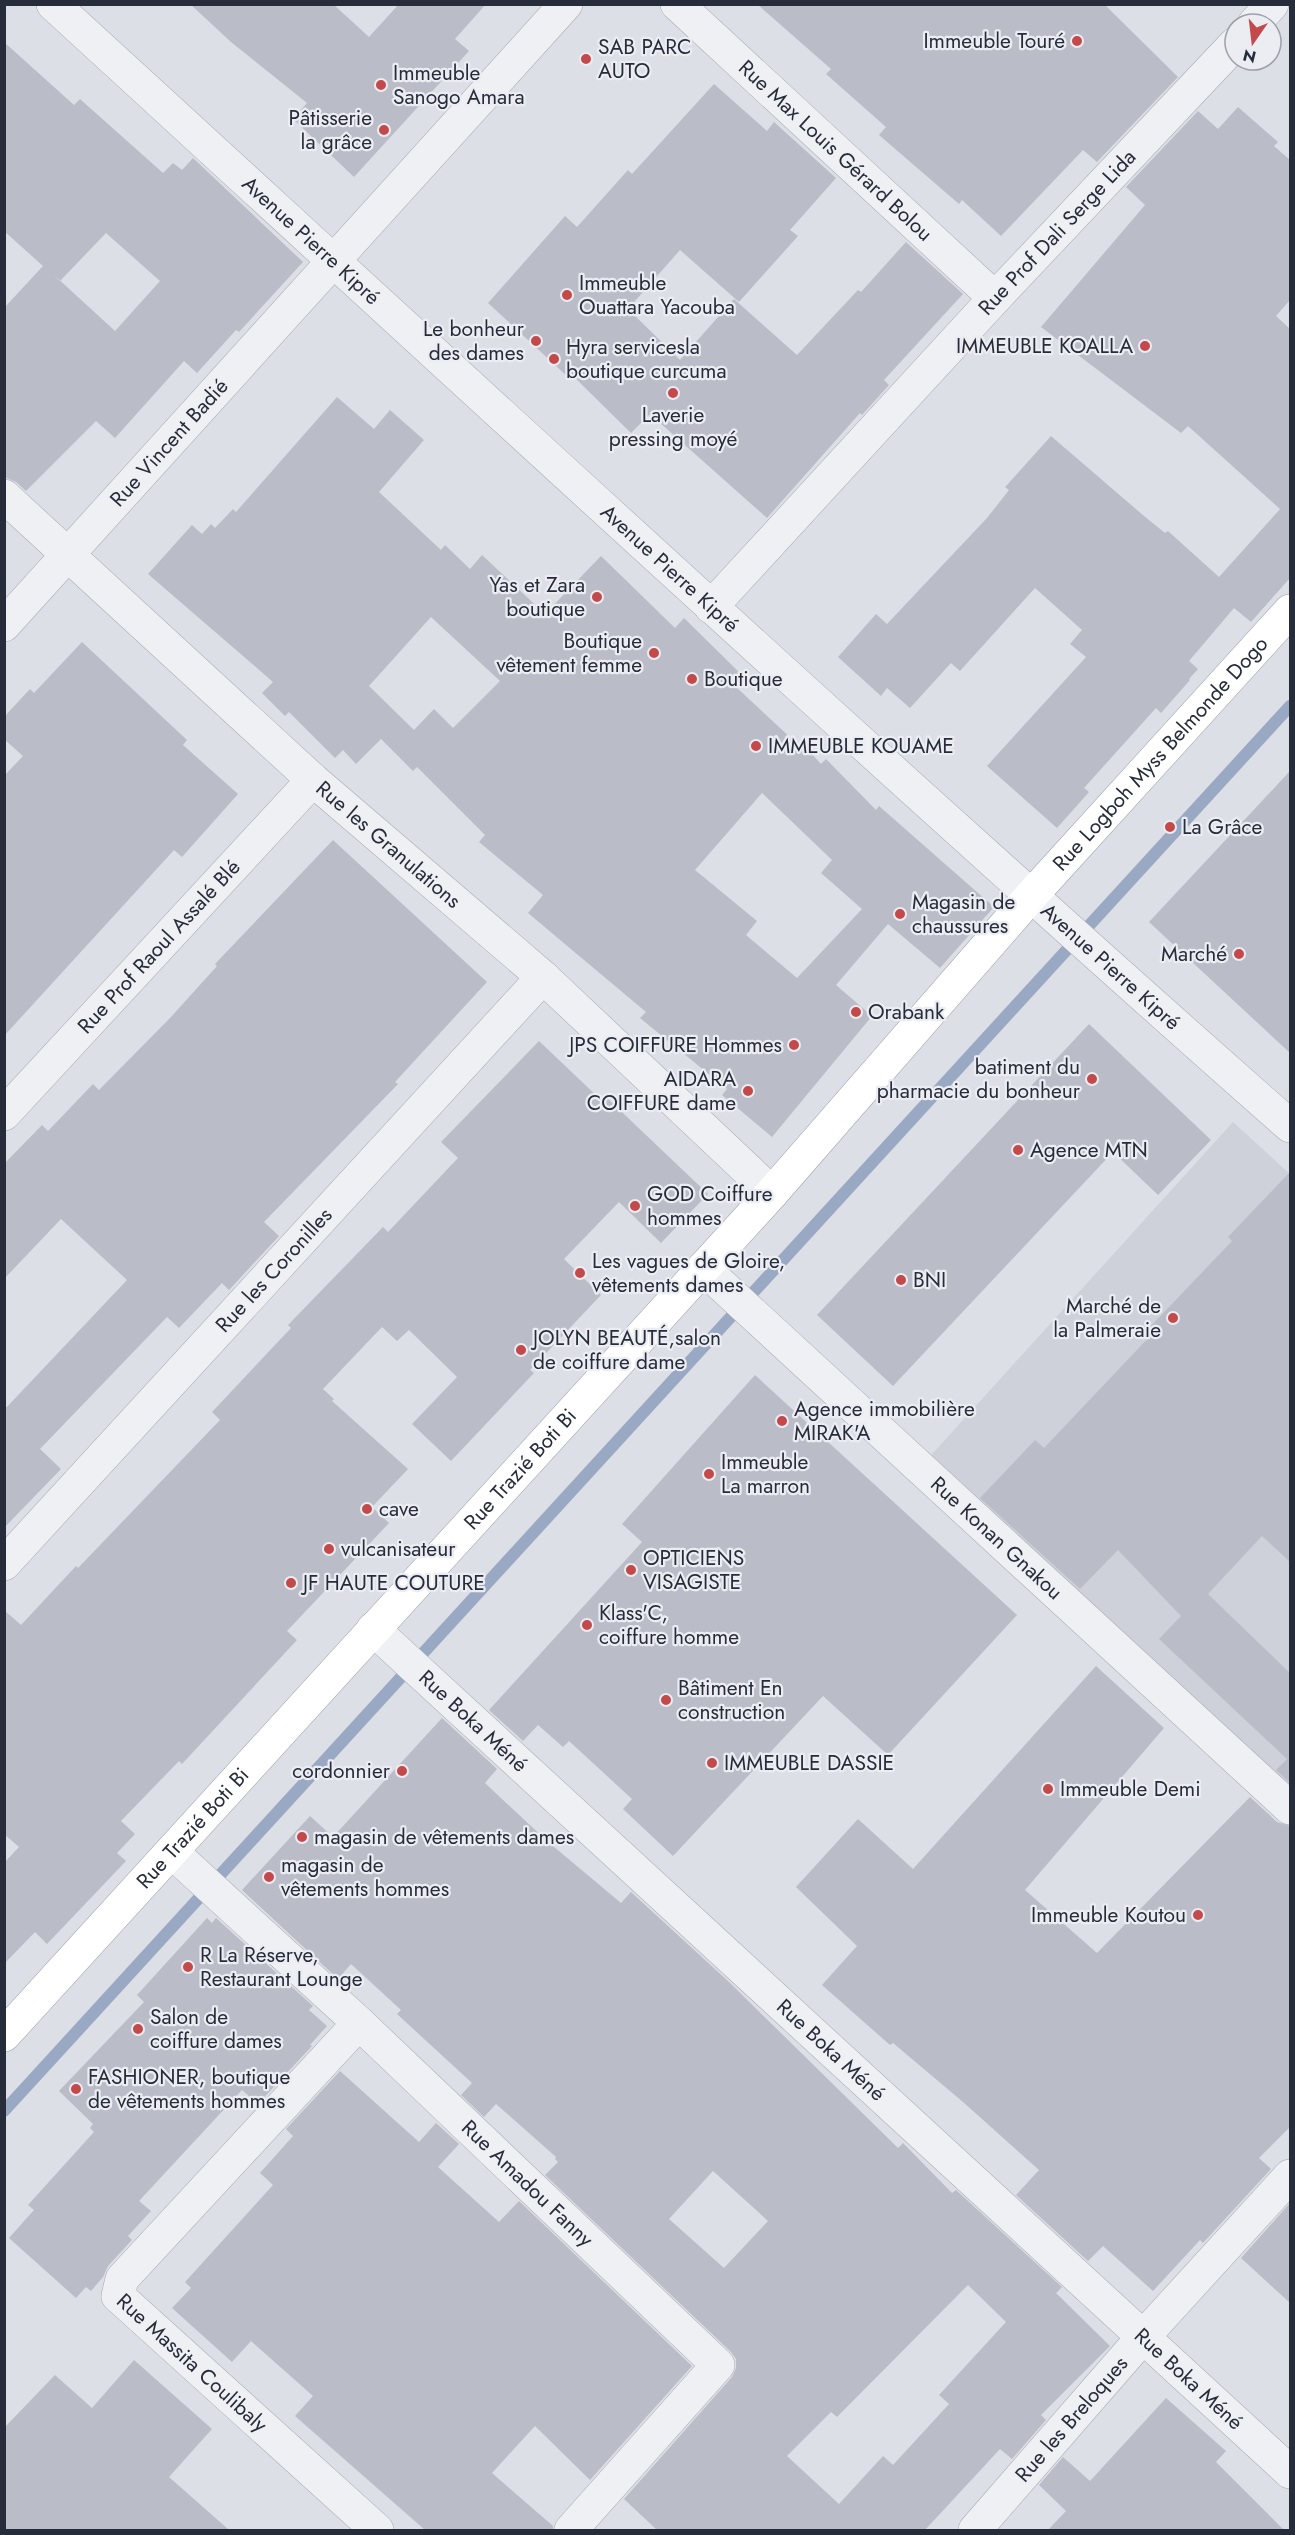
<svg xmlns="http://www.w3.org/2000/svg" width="1295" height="2535" font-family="Jost,sans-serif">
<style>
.built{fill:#ced1da}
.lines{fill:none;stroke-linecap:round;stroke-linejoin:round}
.stream{stroke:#99a8c3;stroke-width:12}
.building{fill:#babdc7;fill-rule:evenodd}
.minor-casing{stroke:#a6a9b2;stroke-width:34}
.major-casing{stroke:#9ca2b0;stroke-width:34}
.minor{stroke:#eef0f4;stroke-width:33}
.major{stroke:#fff;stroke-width:33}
.poi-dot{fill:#c3494b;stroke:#ebedf3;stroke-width:2}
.labels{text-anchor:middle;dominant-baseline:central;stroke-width:4.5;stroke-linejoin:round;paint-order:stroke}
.poi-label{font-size:21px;fill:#272c3a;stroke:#ebedf3;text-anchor:start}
.street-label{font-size:21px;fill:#272c3a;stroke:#ebedf3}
</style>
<rect width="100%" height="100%" fill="#dcdfe5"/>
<path class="built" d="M 1233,1122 L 1290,1174 L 1290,1790 L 925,1462 Z"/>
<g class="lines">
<path class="stream" d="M 4,2111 L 1290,706"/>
</g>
<g class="building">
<path d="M 190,4 L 333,4 L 369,37 L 399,4 L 486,4 L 455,39 L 469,51 L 354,177 L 293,119 L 307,103 L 231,42 Z"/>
<path d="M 757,4 L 1104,4 L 1178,77 L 1097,162 L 1083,150 L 1001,236 L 962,200 L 959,204 L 879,135 L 886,127 L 826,74 L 831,69 Z"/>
<path d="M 4,42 L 74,105 L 80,99 L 163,173 L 173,163 L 182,170 L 193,158 L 303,262 L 239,332 L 236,330 L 197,373 L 184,361 L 115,438 L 96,421 L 26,491 L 16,482 L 4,477 L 4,308 L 43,266 L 4,231 ZM 106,233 L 160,281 L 115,331 L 54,275 L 60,281 Z"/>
<path d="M 714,84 L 767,131 L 774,122 L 836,178 L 790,230 L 798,236 L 739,302 L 680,250 L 628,309 L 680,360 L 734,299 L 797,355 L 858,290 L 861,292 L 906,242 L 963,294 L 884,380 L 889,385 L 862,415 L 860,413 L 767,518 L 650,414 L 631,433 L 571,374 L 568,377 L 488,303 L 565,216 L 577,227 L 628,170 L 632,174 Z"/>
<path d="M 1238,107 L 1278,142 L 1274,146 L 1290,160 L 1290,300 L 1276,316 L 1290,329 L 1290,578 L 1251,622 L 1234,608 L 1189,661 L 1198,669 L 1189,679 L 1190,680 L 1161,713 L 1156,708 L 1084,788 L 1089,792 L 1057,828 L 987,766 L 1086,657 L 1070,644 L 1082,630 L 1035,588 L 960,671 L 951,663 L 910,708 L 887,688 L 881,696 L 838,657 L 876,614 L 887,624 L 987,518 L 1009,490 L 1005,487 L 1007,485 L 1051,436 L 1144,516 L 1165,533 L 1168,531 L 1219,577 L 1280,509 L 1188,426 L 1181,433 L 1041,327 L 1145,205 L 1126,187 L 1198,111 L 1218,129 Z"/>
<path d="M 337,397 L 374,429 L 390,410 L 424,440 L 379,492 L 441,550 L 445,545 L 470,569 L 482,555 L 545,614 L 601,556 L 675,628 L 684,618 L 745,678 L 736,687 L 807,753 L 809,751 L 821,764 L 826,759 L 876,810 L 879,806 L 994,907 L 940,968 L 888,924 L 836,985 L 872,1016 L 772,1137 L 722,1095 L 727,1089 L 640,1018 L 646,1012 L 528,913 L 543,895 L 479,842 L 485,835 L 417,767 L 413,771 L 381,739 L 356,764 L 343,750 L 335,758 L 289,712 L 285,716 L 262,693 L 273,682 L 148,574 L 192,525 L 202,534 L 211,524 L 215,528 L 233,509 L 236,512 ZM 431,617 L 500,681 L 453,728 L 434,709 L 414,730 L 369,686 ZM 762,793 L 832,860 L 821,873 L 862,909 L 797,978 L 746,935 L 757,921 L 695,870 Z"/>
<path d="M 82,642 L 187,740 L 183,745 L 238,794 L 182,857 L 174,850 L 4,1036 L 4,776 L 23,756 L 4,739 L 4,717 L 30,689 L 34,693 Z"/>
<path d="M 1290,771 L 1290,1053 L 1149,922 Z"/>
<path d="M 333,840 L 487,982 L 395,1082 L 398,1084 L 264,1222 L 279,1236 L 229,1290 L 222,1283 L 179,1328 L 167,1317 L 40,1449 L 61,1469 L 4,1528 L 4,1410 L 127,1280 L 61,1219 L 4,1279 L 4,1164 L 42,1125 L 48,1131 L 93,1084 L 99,1090 L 171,1017 L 217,966 L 215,964 Z"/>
<path d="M 1089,1024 L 1211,1140 L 1158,1195 L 1113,1152 L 893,1386 L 817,1315 Z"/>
<path d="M 539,1041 L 600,1099 L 604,1095 L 708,1194 L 661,1243 L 619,1202 L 564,1259 L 601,1295 L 530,1370 L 534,1373 L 451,1461 L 412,1424 L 457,1377 L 409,1330 L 397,1341 L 382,1327 L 323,1389 L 334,1399 L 332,1401 L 408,1469 L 372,1507 L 389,1523 L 287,1631 L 297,1640 L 182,1764 L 179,1761 L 121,1821 L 135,1834 L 117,1853 L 126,1861 L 47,1944 L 35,1932 L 4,1964 L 4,1863 L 19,1847 L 4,1834 L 4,1610 L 21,1625 L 76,1566 L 78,1568 L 220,1420 L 212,1412 L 291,1328 L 288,1325 L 383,1227 L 388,1232 L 458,1158 L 441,1142 Z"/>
<path d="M 1290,1172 L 1290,1562 L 1262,1536 L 1208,1594 L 1290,1673 L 1290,1783 L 1276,1770 L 1287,1759 L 1159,1639 L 1181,1616 L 1118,1550 L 1080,1589 L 980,1498 L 1035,1440 L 1044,1448 L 1153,1333 L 1149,1328 L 1232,1241 L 1228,1237 Z"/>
<path d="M 755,1375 L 1017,1615 L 888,1755 L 823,1696 L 673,1856 L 623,1809 L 632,1799 L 569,1741 L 563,1747 L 538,1725 L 523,1741 L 489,1710 L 642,1542 L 622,1524 Z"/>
<path d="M 1096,1666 L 1164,1728 L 1025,1890 L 1097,1953 L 1250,1797 L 1277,1822 L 1290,1826 L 1290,2127 L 1259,2158 L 1271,2169 L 1203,2243 L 1200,2240 L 1153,2291 L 1103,2246 L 1088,2261 L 1016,2195 L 1039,2170 L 963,2102 L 893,2043 L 890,2045 L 822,1985 L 857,1946 L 796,1887 L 858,1819 L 913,1869 Z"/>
<path d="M 442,1718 L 497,1769 L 485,1783 L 547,1841 L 621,1903 L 631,1892 L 729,1982 L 898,2148 L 903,2143 L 952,2193 L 956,2190 L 1062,2287 L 1056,2293 L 1110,2346 L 1041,2415 L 1046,2420 L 1012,2459 L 1000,2449 L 925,2530 L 657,2530 L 624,2499 L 732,2377 L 736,2368 L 736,2359 L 731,2352 L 545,2175 L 558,2162 L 555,2159 L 556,2157 L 496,2104 L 484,2117 L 461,2095 L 472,2083 L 397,2014 L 401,2010 L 351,1964 L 338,1979 L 242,1890 L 310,1816 L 333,1837 ZM 713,2171 L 768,2221 L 724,2268 L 669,2219 ZM 968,2285 L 1006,2322 L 939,2395 L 949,2404 L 893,2465 L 883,2456 L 839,2504 L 787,2456 L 831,2412 L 837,2417 Z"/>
<path d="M 207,1918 L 212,1923 L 216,1918 L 313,2006 L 309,2010 L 327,2026 L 310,2045 L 312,2046 L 258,2104 L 242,2090 L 139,2201 L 151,2211 L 128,2236 L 132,2240 L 108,2266 L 103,2277 L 91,2291 L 86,2287 L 76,2298 L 9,2238 L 34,2210 L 28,2205 L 94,2132 L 90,2128 L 93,2124 L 59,2091 L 144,2002 L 137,1995 Z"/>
<path d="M 340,2071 L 419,2142 L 436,2123 L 459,2144 L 438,2167 L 499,2222 L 519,2201 L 692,2366 L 590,2480 L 535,2426 L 492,2473 L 553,2526 L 553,2530 L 425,2530 L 295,2416 L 313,2396 L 251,2341 L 232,2362 L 172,2308 L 191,2288 L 185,2282 L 273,2185 L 260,2173 L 293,2136 L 286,2129 Z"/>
<path d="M 1290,2203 L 1290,2303 L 1241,2258 Z"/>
<path d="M 134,2360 L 212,2429 L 169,2477 L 229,2530 L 4,2530 L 4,2428 L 55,2375 L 92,2408 Z"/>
<path d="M 1166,2398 L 1226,2451 L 1216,2462 L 1284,2530 L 1048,2530 L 1066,2511 L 1039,2485 L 1063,2457 L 1090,2481 Z"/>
</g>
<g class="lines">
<g class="minor-casing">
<g id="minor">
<path id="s1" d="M 53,4 C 464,380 873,758 1290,1126"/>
<path id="s2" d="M 677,4 L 995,298"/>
<path d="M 1254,24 L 1272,4"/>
<path id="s3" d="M 4,496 L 313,780 L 543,977 L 772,1193"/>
<path id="s4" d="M 711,607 L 995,298 L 1235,44"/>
<path id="s5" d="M 4,625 L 566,4"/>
<path id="s6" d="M 4,1114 L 313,780"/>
<path id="s7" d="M 703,1268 L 1290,1808"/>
<path id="s8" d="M 4,1564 L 543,977"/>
<path id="s9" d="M 373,1629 L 1290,2472"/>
<path id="s10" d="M 172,1852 L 359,2023 L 718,2365 L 571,2530"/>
<path id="s11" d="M 359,2023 L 122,2279 L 118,2296 L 377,2530"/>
<path id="s12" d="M 975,2530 L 1143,2337 L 1290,2176"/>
</g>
</g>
<g class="major-casing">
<g id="major">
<path id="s13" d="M 4,2035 L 772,1193 L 1030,897 L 1290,611"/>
</g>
</g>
<use href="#minor" class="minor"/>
<use href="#major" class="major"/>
</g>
<g class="poi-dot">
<circle cx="1077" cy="41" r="6"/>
<circle cx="586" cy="59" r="6"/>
<circle cx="381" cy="85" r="6"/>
<circle cx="384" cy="130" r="6"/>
<circle cx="567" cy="295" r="6"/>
<circle cx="536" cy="341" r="6"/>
<circle cx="1145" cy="346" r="6"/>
<circle cx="554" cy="359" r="6"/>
<circle cx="673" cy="393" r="6"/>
<circle cx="597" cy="597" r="6"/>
<circle cx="654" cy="653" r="6"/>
<circle cx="692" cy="679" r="6"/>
<circle cx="756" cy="746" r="6"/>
<circle cx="1170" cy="827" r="6"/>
<circle cx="900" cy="914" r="6"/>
<circle cx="1239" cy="954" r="6"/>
<circle cx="856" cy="1012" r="6"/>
<circle cx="794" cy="1045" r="6"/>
<circle cx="1092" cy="1079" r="6"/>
<circle cx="748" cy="1091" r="6"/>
<circle cx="1018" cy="1150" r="6"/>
<circle cx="635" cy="1206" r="6"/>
<circle cx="580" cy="1273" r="6"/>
<circle cx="901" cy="1280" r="6"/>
<circle cx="1173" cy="1318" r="6"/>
<circle cx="521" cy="1350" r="6"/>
<circle cx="782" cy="1421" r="6"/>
<circle cx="709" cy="1474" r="6"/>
<circle cx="367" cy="1509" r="6"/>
<circle cx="329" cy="1549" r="6"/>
<circle cx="631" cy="1570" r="6"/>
<circle cx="291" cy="1583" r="6"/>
<circle cx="587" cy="1625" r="6"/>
<circle cx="666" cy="1700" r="6"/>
<circle cx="712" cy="1763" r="6"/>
<circle cx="402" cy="1771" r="6"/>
<circle cx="1048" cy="1789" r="6"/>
<circle cx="302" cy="1837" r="6"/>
<circle cx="269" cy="1877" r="6"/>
<circle cx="1198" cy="1915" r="6"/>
<circle cx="188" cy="1967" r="6"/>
<circle cx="138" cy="2029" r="6"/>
<circle cx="76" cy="2089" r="6"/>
</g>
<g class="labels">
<g class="poi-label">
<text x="1065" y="41" text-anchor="end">Immeuble Touré</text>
<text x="598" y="47">SAB PARC<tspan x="598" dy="24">AUTO</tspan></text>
<text x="393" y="73">Immeuble<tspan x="393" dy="24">Sanogo Amara</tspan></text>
<text x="372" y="118" text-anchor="end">Pâtisserie<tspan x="372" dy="24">la grâce</tspan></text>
<text x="579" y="283">Immeuble<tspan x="579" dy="24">Ouattara Yacouba</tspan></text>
<text x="524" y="329" text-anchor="end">Le bonheur<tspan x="524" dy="24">des dames</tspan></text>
<text x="1133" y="346" text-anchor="end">IMMEUBLE KOALLA</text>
<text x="566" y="347">Hyra servicesla<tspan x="566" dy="24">boutique curcuma</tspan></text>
<text x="673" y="415" text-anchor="middle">Laverie<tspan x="673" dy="24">pressing moyé</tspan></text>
<text x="585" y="585" text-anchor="end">Yas et Zara<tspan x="585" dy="24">boutique</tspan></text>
<text x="642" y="641" text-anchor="end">Boutique<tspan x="642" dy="24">vêtement femme</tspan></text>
<text x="704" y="679">Boutique</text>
<text x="768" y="746">IMMEUBLE KOUAME</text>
<text x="1182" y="827">La Grâce</text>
<text x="912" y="902">Magasin de<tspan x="912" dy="24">chaussures</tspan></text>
<text x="1227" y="954" text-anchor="end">Marché</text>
<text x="868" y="1012">Orabank</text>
<text x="782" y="1045" text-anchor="end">JPS COIFFURE Hommes</text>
<text x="1080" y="1067" text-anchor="end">batiment du<tspan x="1080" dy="24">pharmacie du bonheur</tspan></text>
<text x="736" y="1079" text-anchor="end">AIDARA<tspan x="736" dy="24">COIFFURE dame</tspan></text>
<text x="1030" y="1150">Agence MTN</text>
<text x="647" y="1194">GOD Coiffure<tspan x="647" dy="24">hommes</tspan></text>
<text x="592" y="1261">Les vagues de Gloire,<tspan x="592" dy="24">vêtements dames</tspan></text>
<text x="913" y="1280">BNI</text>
<text x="1161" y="1306" text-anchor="end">Marché de<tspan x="1161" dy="24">la Palmeraie</tspan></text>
<text x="533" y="1338">JOLYN BEAUTÉ,salon<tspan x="533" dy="24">de coiffure dame</tspan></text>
<text x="794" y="1409">Agence immobilière<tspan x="794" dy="24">MIRAK'A</tspan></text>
<text x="721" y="1462">Immeuble<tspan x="721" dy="24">La marron</tspan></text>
<text x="379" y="1509">cave</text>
<text x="341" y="1549">vulcanisateur</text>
<text x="643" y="1558">OPTICIENS<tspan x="643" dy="24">VISAGISTE</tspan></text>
<text x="303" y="1583">JF HAUTE COUTURE</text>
<text x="599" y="1613">Klass'C,<tspan x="599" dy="24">coiffure homme</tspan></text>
<text x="678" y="1688">Bâtiment En<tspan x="678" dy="24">construction</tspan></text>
<text x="724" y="1763">IMMEUBLE DASSIE</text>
<text x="390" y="1771" text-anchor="end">cordonnier</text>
<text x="1060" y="1789">Immeuble Demi</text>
<text x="314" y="1837">magasin de vêtements dames</text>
<text x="281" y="1865">magasin de<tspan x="281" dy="24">vêtements hommes</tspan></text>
<text x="1186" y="1915" text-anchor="end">Immeuble Koutou</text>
<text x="200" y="1955">R La Réserve,<tspan x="200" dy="24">Restaurant Lounge</tspan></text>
<text x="150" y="2017">Salon de<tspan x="150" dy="24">coiffure dames</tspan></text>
<text x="88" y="2077">FASHIONER, boutique<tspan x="88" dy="24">de vêtements hommes</tspan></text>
</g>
<g class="street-label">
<text stroke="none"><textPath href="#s2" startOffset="216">Rue Max Louis Gérard Bolou</textPath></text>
<text stroke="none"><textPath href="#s4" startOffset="510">Rue Prof Dali Serge Lida</textPath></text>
<text stroke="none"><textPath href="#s1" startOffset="350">Avenue Pierre Kipré</textPath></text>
<text stroke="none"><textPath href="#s5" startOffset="246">Rue Vincent Badié</textPath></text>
<text stroke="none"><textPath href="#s1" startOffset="836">Avenue Pierre Kipré</textPath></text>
<text stroke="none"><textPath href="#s13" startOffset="1726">Rue Logboh Myss Belmonde Dogo</textPath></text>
<text stroke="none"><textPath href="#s3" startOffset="519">Rue les Granulations</textPath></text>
<text stroke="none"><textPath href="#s6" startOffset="228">Rue Prof Raoul Assalé Blé</textPath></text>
<text stroke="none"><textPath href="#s1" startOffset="1430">Avenue Pierre Kipré</textPath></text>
<text stroke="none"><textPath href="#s8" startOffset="399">Rue les Coronilles</textPath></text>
<text stroke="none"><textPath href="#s13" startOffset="766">Rue Trazié Boti Bi</textPath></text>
<text stroke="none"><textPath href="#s7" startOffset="399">Rue Konan Gnakou</textPath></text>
<text stroke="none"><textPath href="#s9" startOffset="136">Rue Boka Méné</textPath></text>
<text stroke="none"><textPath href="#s13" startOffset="280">Rue Trazié Boti Bi</textPath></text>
<text stroke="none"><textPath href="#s9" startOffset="622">Rue Boka Méné</textPath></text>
<text stroke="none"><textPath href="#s10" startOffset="486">Rue Amadou Fanny</textPath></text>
<text stroke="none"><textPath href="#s11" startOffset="466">Rue Massita Coulibaly</textPath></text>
<text stroke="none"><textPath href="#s9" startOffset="1108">Rue Boka Méné</textPath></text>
<text stroke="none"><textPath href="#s12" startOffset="147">Rue les Breloques</textPath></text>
</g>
</g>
<rect width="1295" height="2535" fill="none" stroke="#272c3a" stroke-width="12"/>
<g transform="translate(1253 42) rotate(194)"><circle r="28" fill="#ebedf3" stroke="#9da0a9" stroke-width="1.5"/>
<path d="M0-4.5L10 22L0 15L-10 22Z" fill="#c3494b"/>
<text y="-9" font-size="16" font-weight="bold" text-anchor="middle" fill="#272c3a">N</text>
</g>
</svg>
